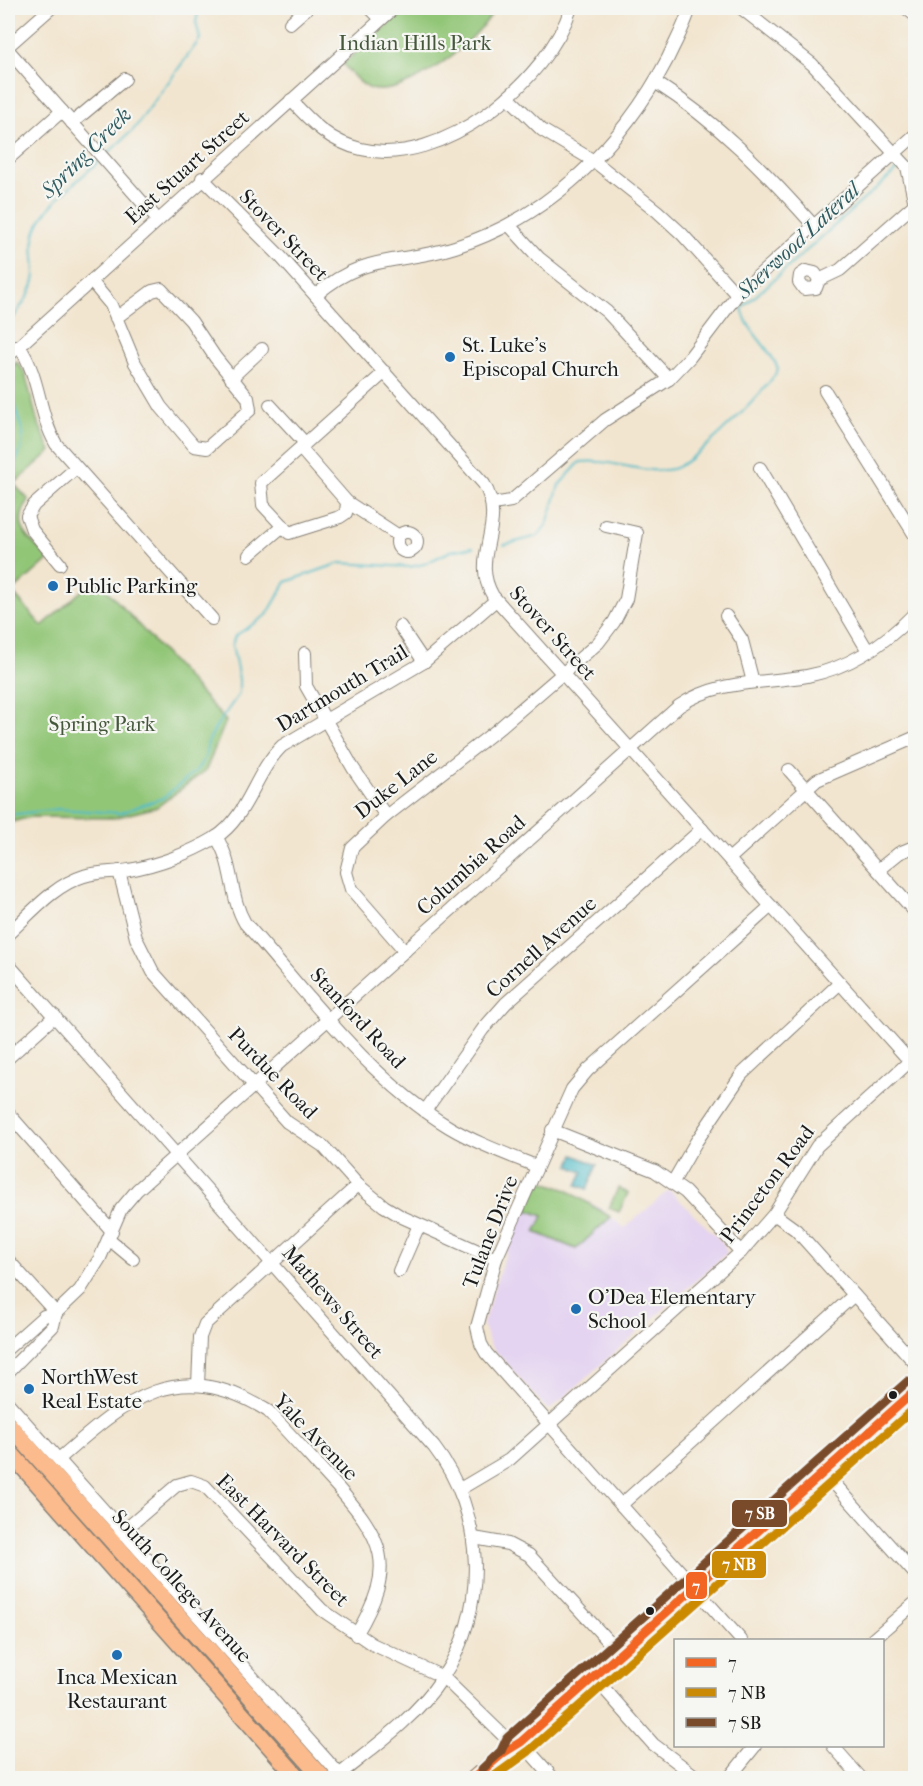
<svg xmlns="http://www.w3.org/2000/svg" width="923" height="1786" font-family="'IM FELL French Canon',serif">
<style>
.built{fill:#e4d3f1}
.green{fill:#92c677;stroke:#57714a;stroke-width:1.5}
.water{fill:#4ebbc8;stroke:#356c72;stroke-width:1.5}
.lines{fill:none;stroke-linecap:round;stroke-linejoin:round}
.stream{stroke:#4ebbc8;stroke-width:2}
.minor-casing{stroke:#878076;stroke-width:14}
.major-casing{stroke:#878076;stroke-width:17}
.highway-casing{stroke:#878076;stroke-width:19}
.minor{stroke:#fff;stroke-width:12}
.major{stroke:#fbbb8d;stroke-width:15}
.highway{stroke:#fbbb8d;stroke-width:16}
.bus-1-casing{stroke:#f6f6f2;stroke-width:14}
.bus-2-casing{stroke:#f6f6f2;stroke-width:14}
.bus-3-casing{stroke:#f6f6f2;stroke-width:14}
.bus-1{stroke:#f26522;stroke-width:9}
.bus-2{stroke:#cb8a06;stroke-width:9}
.bus-3{stroke:#7a4b2a;stroke-width:9}
.poi-dot{fill:#1f6fb2;stroke:#f6f6f2;stroke-width:2}
.bus-dot{fill:#1c1c1c;stroke:#f6f6f2;stroke-width:2}
.labels{text-anchor:middle;dominant-baseline:central;stroke-width:4.5;stroke-linejoin:round;paint-order:stroke}
.park-label{font-size:21px;fill:#45583c;stroke:#f6f6f2}
.street-label{font-size:21px;fill:#1c1c1c;stroke:#f6f6f2}
.poi-label{font-size:21px;fill:#1c1c1c;stroke:#f6f6f2;text-anchor:start}
.water-label{font-size:22px;font-style:italic;fill:#305c61;stroke:#f6f6f2}
.line-badge{stroke:#f6f6f2;stroke-width:2}
.badge-label{font-size:16px;text-anchor:middle;font-weight:bold;fill:#fff}
</style>
<rect width="100%" height="100%" fill="#f6f6f2"/>
<filter id="ink" filterUnits="userSpaceOnUse"><feTurbulence type="fractalNoise" baseFrequency=".0167" numOctaves="2"/><feDisplacementMap in="SourceGraphic" scale="12" xChannelSelector="R" yChannelSelector="G"/><feConvolveMatrix kernelMatrix="1 2 1 2 8 2 1 2 1" color-interpolation-filters="sRGB"/></filter>
<filter id="wash" filterUnits="userSpaceOnUse"><feTurbulence type="fractalNoise" baseFrequency=".008" numOctaves="4" result="noise"/><feDisplacementMap in="SourceGraphic" scale="24" xChannelSelector="R" yChannelSelector="G"/><feGaussianBlur stdDeviation="1.35" result="paint"/><feColorMatrix in="noise" values="0 0 0 0 0 0 0 0 0 0 0 0 0 0 0 0 0 1.4 0 .05"/><feComposite in="paint" operator="in"/></filter>
<g filter="url(#wash)">
<rect width="100%" height="100%" fill="#f2e5cf"/>
<path class="built" d="M 537,1179 L 567,1190 L 601,1209 L 625,1228 L 669,1190 L 724,1244 L 727,1253 L 551,1409 L 546,1408 L 490,1345 L 483,1324 L 502,1264 Z"/>
<g class="green">
<path d="M 406,8 L 495,8 C 481,38 407,99 371,89 C 360,85 350,72 343,64 Z"/>
<path d="M 17,362 L 25,373 L 37,420 L 51,451 L 14,484 L 29,500 C 10,528 30,539 49,559 L 12,592 L 42,626 L 96,578 L 226,721 L 206,770 L 157,807 L 114,818 L 31,817 L 8,823 L 8,371 Z"/>
<path d="M 539,1180 L 567,1190 L 611,1217 L 576,1249 L 535,1232 L 543,1216 L 527,1210 Z"/>
<path d="M 618,1188 L 628,1193 L 619,1212 L 609,1208 Z"/>
</g>
<path class="water" d="M 574,1155 L 597,1165 L 587,1189 L 577,1185 L 583,1172 L 569,1166 Z"/>
<g class="lines">
<g class="stream">
<path d="M 106,155 L 134,129 L 200,39 L 196,22 L 199,8"/>
<path d="M 912,157 L 916,154"/>
<path d="M 8,326 C 17,311 35,291 35,273 C 35,257 30,244 37,228 C 48,202 79,180 99,161"/>
<path d="M 8,331 L 10,348"/>
<path d="M 8,477 L 21,450 L 23,433 L 12,397 L 11,359"/>
<path d="M 504,545 L 538,536 L 547,524 L 559,485 L 580,462 C 611,458 641,475 672,469 C 691,466 771,387 778,369 C 770,346 747,333 742,308 L 898,169"/>
<path d="M 8,815 L 58,809 L 120,813 L 163,798 L 196,771 L 205,758 L 208,742 L 217,725 L 239,694 L 239,679 L 232,645 L 235,636 L 267,615 L 286,582 L 340,563 L 410,567 L 424,564 L 451,551 L 473,547"/>
</g>
</g>
</g>
<g filter="url(#ink)">
<g class="lines">
<g class="minor-casing">
<g id="minor">
<path d="M 370,8 L 381,19"/>
<path d="M 741,8 L 812,64 L 907,167 L 916,170"/>
<path d="M 906,8 L 916,16"/>
<path d="M 290,23 L 307,8"/>
<path d="M 8,46 L 51,8"/>
<path d="M 8,50 L 157,219"/>
<path d="M 655,82 C 719,123 764,170 814,226"/>
<path d="M 508,97 L 542,130 L 594,161 L 657,211 L 682,234 L 737,295"/>
<path d="M 291,100 C 311,122 330,142 361,149 C 441,169 548,81 571,8"/>
<path d="M 72,123 L 125,79"/>
<path d="M 8,159 L 62,111"/>
<path d="M 907,167 L 915,204"/>
<path d="M 202,178 L 280,256 L 484,484 C 508,526 469,556 493,596 L 916,1068"/>
<path d="M 509,225 L 539,258 L 607,312 L 669,379"/>
<path d="M 819,280 L 815,273 L 806,271 L 800,275 L 799,282 L 804,289 L 816,288 L 819,280 L 840,270 L 916,203"/>
<path d="M 91,281 L 111,305 L 135,363 L 161,407 L 194,446 L 207,448 L 250,410 L 248,398 L 215,357 L 191,321 L 161,289 L 152,291 L 116,318"/>
<path d="M 316,295 C 365,252 399,265 455,247 C 550,217 623,144 668,58 C 676,41 685,25 690,8"/>
<path d="M 19,346 C 40,376 38,413 56,444 L 212,619"/>
<path d="M 8,356 L 394,8"/>
<path d="M 231,378 L 262,349"/>
<path d="M 825,391 L 916,537"/>
<path d="M 270,405 L 305,443"/>
<path d="M 300,448 L 347,502 L 346,513 L 340,517 L 289,533 L 263,505 L 261,483 L 385,372"/>
<path d="M 760,468 L 868,651"/>
<path d="M 347,502 L 399,536"/>
<path d="M 493,504 L 511,501 L 605,420 L 669,379 L 690,357 L 737,295 L 916,134"/>
<circle cx="407" cy="542" r="10"/>
<path d="M 249,555 L 283,526"/>
<path d="M 60,564 L 32,530 L 27,516 L 34,505 L 76,468"/>
<path d="M 726,616 L 742,640 L 753,682"/>
<path d="M 400,626 L 424,662"/>
<path d="M 305,653 L 306,686 L 353,768 L 386,816"/>
<path d="M 789,770 L 916,913"/>
<path d="M 216,837 C 234,863 229,896 245,923 C 308,994 367,1077 449,1127 C 476,1143 506,1154 536,1166"/>
<path d="M 729,859 L 817,780 L 916,737"/>
<path d="M 878,870 L 899,853 L 916,846"/>
<path d="M 119,871 L 136,938 L 153,972 L 287,1122 L 323,1146 L 358,1185 L 384,1206 L 402,1217 L 496,1259"/>
<path d="M 8,934 C 30,914 54,885 84,876 C 99,871 114,873 129,870 C 158,865 190,853 215,838 C 249,816 254,773 282,746 L 424,662 L 496,600"/>
<path d="M 405,951 L 351,889 L 346,872 L 352,848 L 386,816 L 497,730 L 598,643 L 614,622 L 626,599 L 637,533 L 606,526"/>
<path d="M 8,964 L 434,1447 C 485,1513 489,1608 442,1678 C 416,1718 371,1749 335,1778"/>
<path d="M 8,1058 L 55,1016"/>
<path d="M 425,1111 L 483,1029 L 506,1003 L 702,829"/>
<path d="M 8,1113 L 112,1231"/>
<path d="M 552,1130 L 655,1171 L 685,1192 L 741,1252"/>
<path d="M 673,1182 L 696,1142 L 742,1074 L 840,983"/>
<path d="M 774,1214 L 796,1230 L 916,1364"/>
<path d="M 109,1239 L 133,1259"/>
<path d="M 8,1260 L 56,1313"/>
<path d="M 399,1271 L 419,1225"/>
<path d="M 8,1348 L 44,1316 L 56,1313 L 80,1290 L 100,1258 L 121,1209 L 137,1190 L 679,706 C 718,679 762,684 807,676 C 849,668 886,643 916,612"/>
<path d="M 8,1372 L 53,1326 L 56,1313"/>
<path d="M 198,1385 L 200,1337 L 205,1324 L 358,1185"/>
<path d="M 8,1403 L 340,1775"/>
<path d="M 59,1459 C 127,1399 178,1355 268,1411 C 290,1434 311,1458 333,1482 C 384,1539 398,1565 356,1635"/>
<path d="M 824,1472 L 916,1575"/>
<path d="M 460,1489 L 509,1460 L 741,1252 L 774,1214 L 817,1146 L 910,1061"/>
<path d="M 621,1505 L 854,1295"/>
<path d="M 474,1538 L 508,1544 L 529,1555 L 620,1654"/>
<path d="M 112,1541 L 177,1485 L 191,1481 L 205,1486 L 322,1610 L 372,1644 L 443,1677 L 515,1747"/>
<path d="M 741,1640 L 486,1353 L 481,1344 L 477,1327 L 496,1259 L 572,1089 L 588,1070 L 771,906"/>
<path d="M 872,1640 L 916,1602"/>
<path d="M 594,1677 L 653,1744 L 698,1778"/>
<path d="M 521,1742 L 553,1778"/>
<path d="M 833,1746 L 861,1778"/>
<path d="M 729,1778 L 755,1746"/>
</g>
</g>
<g class="major-casing">
<g id="major">
<path d="M 474,1778 L 503,1753 L 521,1742 L 916,1390"/>
<path d="M 490,1778 L 513,1756"/>
</g>
</g>
<g class="highway-casing">
<g id="highway">
<path d="M 8,1424 L 323,1778"/>
<path d="M 8,1450 L 298,1778"/>
</g>
</g>
<use href="#minor" class="minor"/>
<use href="#major" class="major"/>
<use href="#highway" class="highway"/>
<g class="bus-1-casing">
<path id="bus-1" d="M 474,1778 L 503,1753 L 521,1742 L 916,1390"/>
</g>
<g class="bus-2-casing">
<path id="bus-2" d="M 492,1778 L 529,1751 L 916,1407"/>
</g>
<g class="bus-3-casing">
<path id="bus-3" d="M 482,1769 L 501,1751 L 507,1738 L 908,1381"/>
</g>
<use href="#bus-1" class="bus-1"/>
<use href="#bus-2" class="bus-2"/>
<use href="#bus-3" class="bus-3"/>
</g>
</g>
<g class="poi-dot">
<circle cx="450" cy="357" r="6"/>
<circle cx="53" cy="586" r="6"/>
<circle cx="576" cy="1309" r="6"/>
<circle cx="29" cy="1389" r="6"/>
<circle cx="117" cy="1655" r="6"/>
</g>
<g class="bus-dot">
<circle cx="893" cy="1395" r="5"/>
<circle cx="650" cy="1611" r="5"/>
</g>
<g class="labels">
<g class="park-label">
<text x="415" y="43">Indian Hills Park</text>
<text x="102" y="724">Spring Park</text>
</g>
<g class="street-label">
<text transform="translate(187 167) rotate(-42)">East Stuart Street</text>
<text transform="translate(284 235) rotate(46)">Stover Street</text>
<text transform="translate(553 633) rotate(48)">Stover Street</text>
<text transform="translate(342 688) rotate(-31)">Dartmouth Trail</text>
<text transform="translate(396 784) rotate(-38)">Duke Lane</text>
<text transform="translate(471 865) rotate(-42)">Columbia Road</text>
<text transform="translate(541 947) rotate(-42)">Cornell Avenue</text>
<text transform="translate(358 1018) rotate(47)">Stanford Road</text>
<text transform="translate(273 1073) rotate(46)">Purdue Road</text>
<text transform="translate(767 1184) rotate(-53)">Princeton Road</text>
<text transform="translate(490 1232) rotate(-69)">Tulane Drive</text>
<text transform="translate(333 1302) rotate(49)">Mathews Street</text>
<text transform="translate(316 1437) rotate(46)">Yale Avenue</text>
<text transform="translate(283 1540) rotate(45)">East Harvard Street</text>
<text transform="translate(182 1586) rotate(48)">South College Avenue</text>
</g>
<g class="poi-label">
<text x="462" y="345">St. Luke's<tspan x="462" dy="24">Episcopal Church</tspan></text>
<text x="65" y="586">Public Parking</text>
<text x="588" y="1297">O'Dea Elementary<tspan x="588" dy="24">School</tspan></text>
<text x="41" y="1377">NorthWest<tspan x="41" dy="24">Real Estate</tspan></text>
<text x="117" y="1677" text-anchor="middle">Inca Mexican<tspan x="117" dy="24">Restaurant</tspan></text>
</g>
<g class="water-label">
<text transform="translate(86 153) rotate(-45)">Spring Creek</text>
<text transform="translate(798 241) rotate(-43)">Sherwood Lateral</text>
</g>
</g>
<g class="line-badge">
<rect x="731" y="1499" width="57" height="29" rx="6" fill="#7a4b2a"/>
<rect x="711" y="1550" width="56" height="29" rx="6" fill="#cb8a06"/>
<rect x="685" y="1571" width="23" height="29" rx="6" fill="#f26522"/>
</g>
<g class="badge-label">
<text x="760" y="1519">7 SB</text>
<text x="739" y="1570">7 NB</text>
<text x="696" y="1592">7</text>
</g>
<rect width="923" height="1786" fill="none" stroke="#f6f6f2" stroke-width="30"/>
<rect x="674" y="1639" width="210" height="108" fill="#f6f6f2" stroke="#9f9f9c" stroke-width="1.5"/>
<rect x="686" y="1658" width="30" height="9" fill="#f26522" stroke="#9f9f9c" stroke-width="1.5"/>
<text x="728" y="1669" font-size="18" fill="#1c1c1c">7</text>
<rect x="686" y="1688" width="30" height="9" fill="#cb8a06" stroke="#9f9f9c" stroke-width="1.5"/>
<text x="728" y="1699" font-size="18" fill="#1c1c1c">7 NB</text>
<rect x="686" y="1718" width="30" height="9" fill="#7a4b2a" stroke="#9f9f9c" stroke-width="1.5"/>
<text x="728" y="1729" font-size="18" fill="#1c1c1c">7 SB</text>
</svg>
